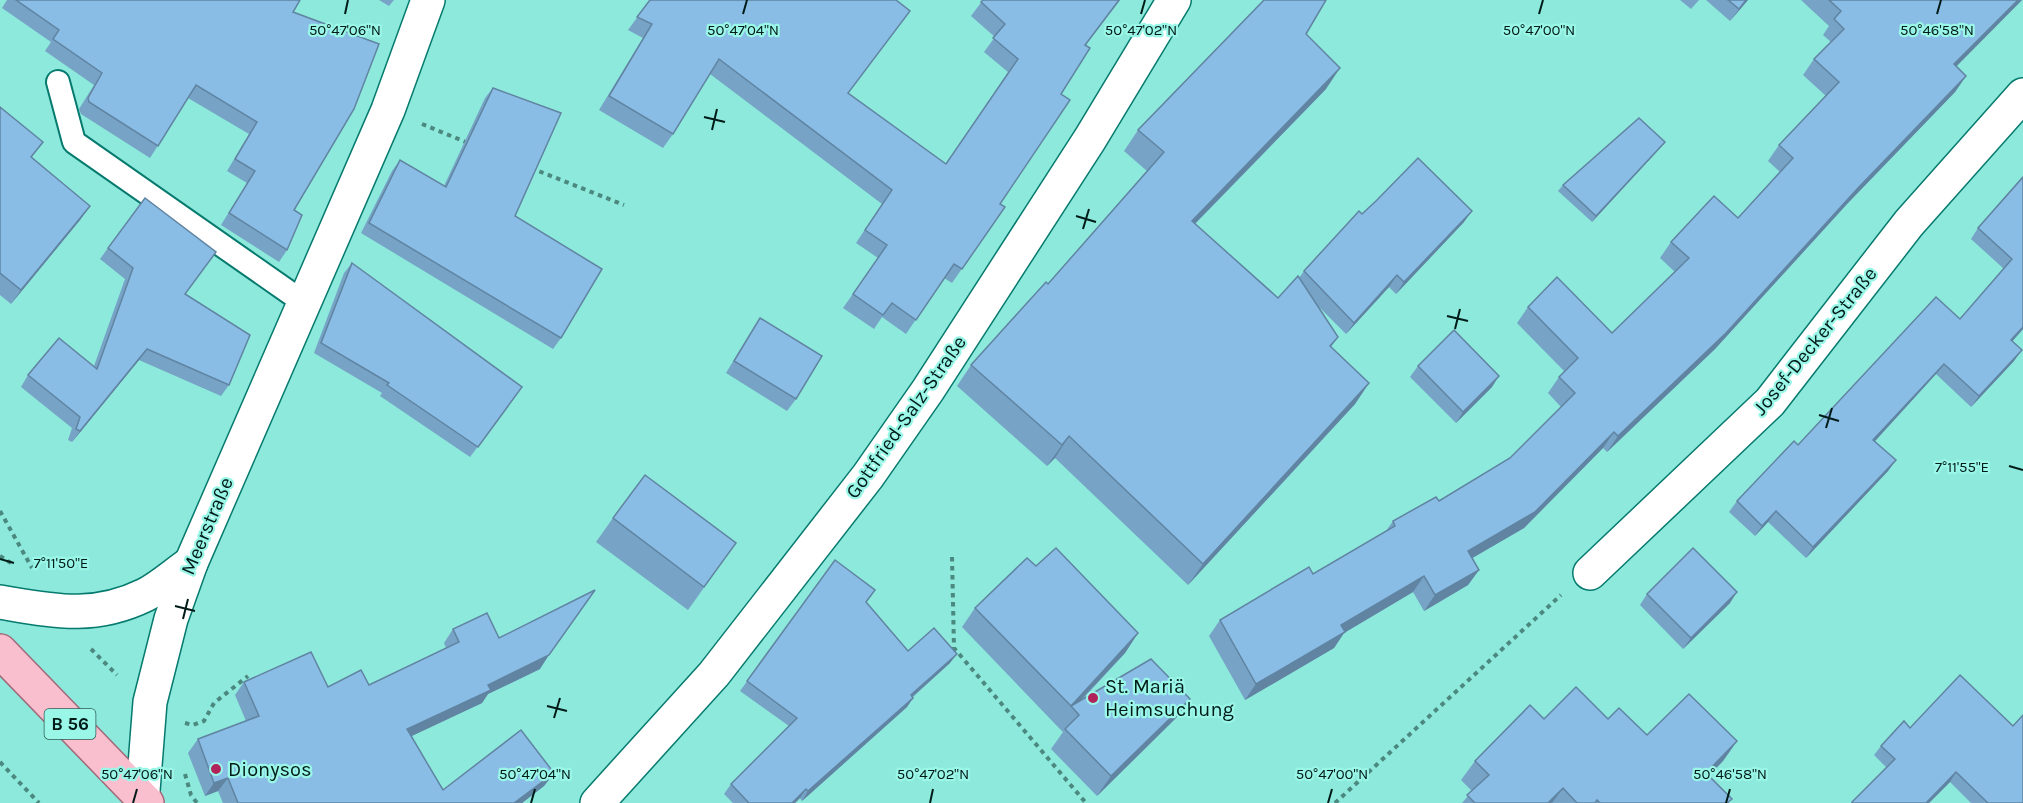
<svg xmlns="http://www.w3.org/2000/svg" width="2023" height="803" font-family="Karla,sans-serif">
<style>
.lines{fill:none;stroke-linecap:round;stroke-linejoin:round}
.service-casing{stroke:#067a6e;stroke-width:26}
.minor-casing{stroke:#067a6e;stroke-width:36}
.tertiary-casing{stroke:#067a6e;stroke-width:36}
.primary-casing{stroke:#a06a7a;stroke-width:36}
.path{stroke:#4b887f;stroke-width:4;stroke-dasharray:4.5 4.5;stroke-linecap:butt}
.service{stroke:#fff;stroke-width:22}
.minor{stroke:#fff;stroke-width:33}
.tertiary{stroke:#fff;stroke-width:33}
.primary{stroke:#fabfce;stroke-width:33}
.wall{fill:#76a3c6}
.shaded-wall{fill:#6084a1}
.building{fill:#89bde6;stroke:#6084a1;stroke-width:1.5}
.ticks{fill:none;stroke:#001b18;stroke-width:2}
.poi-dot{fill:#b1235b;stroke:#9af7e8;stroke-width:2}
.labels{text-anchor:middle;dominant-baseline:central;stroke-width:4.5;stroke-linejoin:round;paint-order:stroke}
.shield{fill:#9af7e8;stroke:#2e5d56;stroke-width:1.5}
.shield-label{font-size:18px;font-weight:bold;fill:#001b18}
.street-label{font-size:20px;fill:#001b18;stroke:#9af7e8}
.poi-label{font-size:20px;fill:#001b18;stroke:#9af7e8;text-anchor:start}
.ticks-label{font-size:15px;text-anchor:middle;fill:#001b18;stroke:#9af7e8;stroke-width:4.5;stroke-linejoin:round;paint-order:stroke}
</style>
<rect width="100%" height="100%" fill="#8de9db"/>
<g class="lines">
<g class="service-casing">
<path id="service" d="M 58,82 L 74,142 L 303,302"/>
</g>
<g class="minor-casing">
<g id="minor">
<path d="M 1590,573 L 1770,402 L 1909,223 L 2023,95"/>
<path d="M 597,803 L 714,674 L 868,476 L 928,390 L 1090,139 L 1174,0"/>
</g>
</g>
<g class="tertiary-casing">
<g id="tertiary">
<path d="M 0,602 C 54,611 94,620 145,595 C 161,587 176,573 191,563"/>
<path d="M 142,803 L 150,702 L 171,619 L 191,563 L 388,110 L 428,0"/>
</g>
</g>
<g class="primary-casing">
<path id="primary" d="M 0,651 L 147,803"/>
</g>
<g class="path">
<path d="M 422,124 L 468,143"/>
<path d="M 531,168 L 624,205"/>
<path d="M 0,511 L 32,568"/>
<path d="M 0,556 L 11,563"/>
<path d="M 952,557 L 954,648 L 1086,803"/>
<path d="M 91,649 L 117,675"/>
<path d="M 185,723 L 193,725 L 204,721 L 214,703 L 248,676"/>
<path d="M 0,762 L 39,803"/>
<path d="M 185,774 L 191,795 L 197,803"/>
<path d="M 1335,803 L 1561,595"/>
</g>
<use href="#service" class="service"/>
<use href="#minor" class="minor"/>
<use href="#tertiary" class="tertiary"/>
<use href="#primary" class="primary"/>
</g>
<g class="wall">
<path d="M 7,0 L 300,0 L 293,12 L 294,210 L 287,250 L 279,262 L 221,225 L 247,183 L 227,171 L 249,134 L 188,98 L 150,158 L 81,114 L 79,109 L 94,85 L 45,51 L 51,42 L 2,8 Z"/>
<path d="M 379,0 L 394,0 L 389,6 Z"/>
<path d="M 650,0 L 910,11 L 848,93 L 946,164 L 1008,72 L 984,52 L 995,37 L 971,16 L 983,0 L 1120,0 L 1086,45 L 1061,94 L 1000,204 L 1005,207 L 952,283 L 944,278 L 906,334 L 882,317 L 874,329 L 843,308 L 878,258 L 856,243 L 882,204 L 710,74 L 673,134 L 663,148 L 599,110 L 643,38 L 628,30 Z"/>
<path d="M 1680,0 L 1699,0 L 1691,9 Z"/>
<path d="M 1706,0 L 1748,0 L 1730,21 Z"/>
<path d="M 1801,0 L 2022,0 L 1956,66 L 1966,76 L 1955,92 L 1847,204 L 1715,349 L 1607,452 L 1603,448 L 1524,528 L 1472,558 L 1479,570 L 1468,585 L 1424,611 L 1413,592 L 1344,633 L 1334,648 L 1245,700 L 1209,636 L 1220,620 L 1313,574 L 1386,531 L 1393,521 L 1439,501 L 1510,458 L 1561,407 L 1548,393 L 1559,377 L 1565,372 L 1517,323 L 1528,307 L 1612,333 L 1675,272 L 1660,258 L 1671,242 L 1738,218 L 1780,172 L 1768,161 L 1779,145 L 1826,96 L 1803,75 L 1814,59 L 1831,42 L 1823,35 L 1829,26 Z"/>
<path d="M 1306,34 L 1326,89 L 1195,224 L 1278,298 L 1299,278 L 1304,271 L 1362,214 L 1464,222 L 1396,294 L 1389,287 L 1346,334 L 1315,303 L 1338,337 L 1331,347 L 1369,383 L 1355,404 L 1188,585 L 1055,458 L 1047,466 L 957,386 L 971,365 L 1048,284 L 1147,171 L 1124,151 L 1138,130 Z"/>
<path d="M 493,88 L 515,216 L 561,338 L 553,349 L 361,233 L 392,171 L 400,160 L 444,186 L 485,98 Z"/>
<path d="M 0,107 L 32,157 L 90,206 L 80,220 L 11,304 L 0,295 Z"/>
<path d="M 1665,142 L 1660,148 L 1592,222 L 1558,191 L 1563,185 Z"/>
<path d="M 2023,177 L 2023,329 L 2012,341 L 2014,361 L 1971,407 L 1936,374 L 1875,441 L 1896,460 L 1888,471 L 1806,558 L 1768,522 L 1755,536 L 1729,512 L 1737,501 L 1798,445 L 1960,319 L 2004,269 L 1971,239 L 1978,228 Z"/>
<path d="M 108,248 L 186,294 L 229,385 L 221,396 L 139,360 L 72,442 L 68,440 L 72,428 L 21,387 L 28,375 L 94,366 L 125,279 L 100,259 Z"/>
<path d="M 352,263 L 515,397 L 470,457 L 380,396 L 382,393 L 314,353 L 344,273 Z"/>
<path d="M 760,318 L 796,399 L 787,411 L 726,373 L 752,330 Z"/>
<path d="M 1418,366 L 1492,387 L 1456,423 L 1410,377 Z"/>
<path d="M 613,518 L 736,543 L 688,610 L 596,542 Z"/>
<path d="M 835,560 L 866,602 L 908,651 L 950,663 L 913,697 L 913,698 L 907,707 L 802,801 L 800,798 L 795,803 L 733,803 L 724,794 L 731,784 L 789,726 L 740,691 Z"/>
<path d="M 1036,566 L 1138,633 L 1125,653 L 1081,701 L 1190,699 L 1176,718 L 1097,796 L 1051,749 L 1063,732 L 1057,726 L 1058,725 L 1057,726 L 962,627 L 975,608 Z"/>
<path d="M 1647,594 L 1730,603 L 1683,649 L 1640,605 Z"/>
<path d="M 453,629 L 499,638 L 540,669 L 488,694 L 482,703 L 411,736 L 443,790 L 554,773 L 544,786 L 522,803 L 223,803 L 218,791 L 205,796 L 188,753 L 198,739 L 246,721 L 235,695 L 244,682 L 328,687 L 369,685 L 446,648 L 444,643 Z"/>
<path d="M 1544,719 L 1608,719 L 1647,735 L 1737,741 L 1723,761 L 1709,776 L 1729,803 L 1462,803 L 1472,791 L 1461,780 L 1475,761 Z"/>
<path d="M 2013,726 L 2023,803 L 1971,803 L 1950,782 L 1929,803 L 1851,803 L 1887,768 L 1874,755 L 1881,746 L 1910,728 Z"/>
</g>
<g class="shaded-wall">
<path d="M 1119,0 L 1120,0 L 1075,58 L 1085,45 Z"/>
<path d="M 1746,0 L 1748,0 L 1730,21 L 1739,9 Z"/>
<path d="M 2018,0 L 2022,0 L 1943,80 L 1954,64 Z"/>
<path d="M 1340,68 L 1326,89 L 1177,242 L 1192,221 Z"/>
<path d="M 1966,76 L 1955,92 L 1847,204 L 1715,349 L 1607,452 L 1618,436 Z"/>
<path d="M 1665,142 L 1660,148 L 1592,222 L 1596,216 Z"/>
<path d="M 90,206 L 80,220 L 11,304 L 21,290 Z"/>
<path d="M 1472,211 L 1464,222 L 1396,294 L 1404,282 Z"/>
<path d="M 1397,275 L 1389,287 L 1346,334 L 1354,323 Z"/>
<path d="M 2023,327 L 2023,329 L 2004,351 L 2011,340 Z"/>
<path d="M 147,349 L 139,360 L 72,442 L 80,431 Z"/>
<path d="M 2022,350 L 2014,361 L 1971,407 L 1979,396 Z"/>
<path d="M 1944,364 L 1936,374 L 1866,451 L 1873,440 Z"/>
<path d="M 1499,376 L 1492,387 L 1456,423 L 1463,412 Z"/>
<path d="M 1369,383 L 1355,404 L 1188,585 L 1203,564 Z"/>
<path d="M 1614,432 L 1603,448 L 1524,528 L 1457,567 L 1468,551 Z"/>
<path d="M 1069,436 L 1055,458 L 1047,466 L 1062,445 Z"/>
<path d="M 1896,460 L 1888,471 L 1806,558 L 1813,547 Z"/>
<path d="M 1776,511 L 1768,522 L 1755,536 L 1762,526 Z"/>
<path d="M 1479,570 L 1468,585 L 1424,611 L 1435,595 Z"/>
<path d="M 1424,576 L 1413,592 L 1344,633 L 1334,648 L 1245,700 L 1256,684 L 1341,625 Z"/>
<path d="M 1737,592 L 1730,603 L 1683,649 L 1691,638 Z"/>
<path d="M 1138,633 L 1125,653 L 1073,708 L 1071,706 L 1057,726 L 1071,706 Z"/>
<path d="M 957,654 L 950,663 L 904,704 L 911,695 Z"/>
<path d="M 549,655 L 540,669 L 488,694 L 482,703 L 397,743 L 407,729 L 488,685 Z"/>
<path d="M 913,698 L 907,707 L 802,801 L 808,791 Z"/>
<path d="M 1190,699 L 1176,718 L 1097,796 L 1111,776 Z"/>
<path d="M 1737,741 L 1723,761 L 1692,792 L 1706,773 Z"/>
<path d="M 1956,772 L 1950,782 L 1929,803 L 1926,803 Z"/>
<path d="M 554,773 L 544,786 L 522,803 L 514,803 Z"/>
<path d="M 228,778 L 218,791 L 205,796 L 214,783 Z"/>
<path d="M 1563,788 L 1552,803 L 1548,803 Z"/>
<path d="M 806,789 L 800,798 L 795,803 L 792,803 Z"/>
</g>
<g class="building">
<path d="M 16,0 L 300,0 L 293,12 L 379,44 L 354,109 L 294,210 L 302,215 L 287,250 L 229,213 L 255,171 L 235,159 L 257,122 L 196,85 L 158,146 L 89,102 L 88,98 L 102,73 L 53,39 L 59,30 Z"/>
<path d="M 650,0 L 896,0 L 910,11 L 848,93 L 946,164 L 1018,59 L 993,38 L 1005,24 L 981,2 L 983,0 L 1119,0 L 1085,45 L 1090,48 L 1061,94 L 1070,100 L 1000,204 L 1005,207 L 962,269 L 954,264 L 916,320 L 892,303 L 883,315 L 853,294 L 887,245 L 865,230 L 892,190 L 719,59 L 673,134 L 609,96 L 652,24 L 637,17 Z"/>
<path d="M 1264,0 L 1326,0 L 1306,34 L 1340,68 L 1192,221 L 1278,298 L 1298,276 L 1338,337 L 1330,346 L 1369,383 L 1203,564 L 1069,436 L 1062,445 L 971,365 L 1046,282 L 1048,284 L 1164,152 L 1138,130 Z"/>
<path d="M 1728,0 L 1746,0 L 1739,9 Z"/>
<path d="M 1829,0 L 2018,0 L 1954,64 L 1966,76 L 1858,188 L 1726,333 L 1618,436 L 1614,432 L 1535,512 L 1468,551 L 1479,570 L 1435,595 L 1424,576 L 1341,625 L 1345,632 L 1256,684 L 1220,620 L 1309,567 L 1313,574 L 1395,526 L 1393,521 L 1436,497 L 1439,501 L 1510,458 L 1575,393 L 1559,377 L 1578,358 L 1528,307 L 1557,277 L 1612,333 L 1689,258 L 1671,242 L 1714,196 L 1738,218 L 1793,158 L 1779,145 L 1839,82 L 1814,59 L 1844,29 L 1834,19 L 1841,11 Z"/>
<path d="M 493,88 L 561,113 L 515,216 L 602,269 L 561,338 L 369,223 L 400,160 L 446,187 Z"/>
<path d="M 0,107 L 43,142 L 31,157 L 90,206 L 21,290 L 0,273 Z"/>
<path d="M 1639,118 L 1665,142 L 1596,216 L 1563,185 Z"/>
<path d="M 1418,158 L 1472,211 L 1404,282 L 1397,275 L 1354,323 L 1304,271 L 1359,211 L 1362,214 L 1376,201 Z"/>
<path d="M 2023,177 L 2023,327 L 2011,340 L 2022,350 L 1979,396 L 1944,364 L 1873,440 L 1896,460 L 1813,547 L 1776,511 L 1762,526 L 1737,501 L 1794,441 L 1798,445 L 1936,297 L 1960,319 L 2012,259 L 1978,228 Z"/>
<path d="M 145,198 L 216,252 L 185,294 L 250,335 L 229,385 L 147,349 L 80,431 L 76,429 L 80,417 L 28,375 L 59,338 L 97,369 L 133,268 L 108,248 Z"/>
<path d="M 352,263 L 522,387 L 478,447 L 387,385 L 389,383 L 321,343 Z"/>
<path d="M 760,318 L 822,356 L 796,399 L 734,361 Z"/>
<path d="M 1454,330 L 1499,376 L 1463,412 L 1418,366 Z"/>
<path d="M 645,475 L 736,543 L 704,587 L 613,518 Z"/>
<path d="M 1056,548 L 1138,633 L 1071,706 L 975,608 L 1027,558 L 1036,566 Z"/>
<path d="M 1693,548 L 1737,592 L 1691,638 L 1647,594 Z"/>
<path d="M 835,560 L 875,590 L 866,602 L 908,651 L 934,628 L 957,654 L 911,695 L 913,698 L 808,791 L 806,789 L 792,803 L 749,803 L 731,784 L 797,718 L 747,681 Z"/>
<path d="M 595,590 L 549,655 L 488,685 L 491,690 L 407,729 L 443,790 L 521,730 L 554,773 L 514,803 L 238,803 L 228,778 L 214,783 L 198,739 L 259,716 L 244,682 L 311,652 L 328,687 L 361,670 L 369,685 L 459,642 L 453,629 L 487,613 L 499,638 Z"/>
<path d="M 1151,659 L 1190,699 L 1111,776 L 1065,729 L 1079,715 L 1071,706 Z"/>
<path d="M 1960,675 L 2013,726 L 2023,715 L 2023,803 L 1988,803 L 1956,772 L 1926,803 L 1852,803 L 1852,802 L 1895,759 L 1881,746 L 1904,721 L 1910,728 Z"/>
<path d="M 1576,687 L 1608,719 L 1619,708 L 1647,735 L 1689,694 L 1737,741 L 1706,773 L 1732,799 L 1727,803 L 1600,803 L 1597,800 L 1595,803 L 1577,803 L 1563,788 L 1548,803 L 1475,803 L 1467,795 L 1489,775 L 1475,761 L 1530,705 L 1544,719 Z"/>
</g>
<path class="ticks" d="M 345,14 L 348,0M 743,14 L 747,0M 1141,14 L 1145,0M 1539,14 L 1543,0M 1937,14 L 1941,0M 704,117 L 725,122M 712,130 L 717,109M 1076,216 L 1096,222M 1083,229 L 1089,209M 1447,316 L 1468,321M 1455,329 L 1460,309M 1819,415 L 1839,421M 1826,428 L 1832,408M 2009,466 L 2023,470M 0,559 L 14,563M 175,606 L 195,611M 183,619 L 188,599M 547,706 L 567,711M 554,718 L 560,698M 133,803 L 137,789M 531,803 L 535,789M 930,803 L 933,789M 1328,803 L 1332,789M 1726,803 L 1730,789"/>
<g class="poi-dot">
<circle cx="1093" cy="698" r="6"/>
<circle cx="216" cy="769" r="6"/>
</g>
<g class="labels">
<rect class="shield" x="44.5" y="709" width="51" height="30" rx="4.5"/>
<g class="shield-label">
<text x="70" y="724">B 56</text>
</g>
<g class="street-label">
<text transform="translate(1815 341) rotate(-51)">Josef-Decker-Straße</text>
<text transform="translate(906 417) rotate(-55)">Gottfried-Salz-Straße</text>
<text transform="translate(207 526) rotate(-67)">Meerstraße</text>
</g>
<g class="poi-label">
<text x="1105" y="686">St. Mariä<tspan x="1105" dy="23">Heimsuchung</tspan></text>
<text x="228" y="769">Dionysos</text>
</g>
</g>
<g class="ticks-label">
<text x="743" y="35">50°47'04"N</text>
<text x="1539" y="35">50°47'00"N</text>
<text x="345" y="35">50°47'06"N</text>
<text x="1141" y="35">50°47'02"N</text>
<text x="1937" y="35">50°46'58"N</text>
<text x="1962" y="472">7°11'55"E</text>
<text x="61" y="568">7°11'50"E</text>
<text x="137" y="779">50°47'06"N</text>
<text x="535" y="779">50°47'04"N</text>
<text x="933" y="779">50°47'02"N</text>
<text x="1332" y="779">50°47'00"N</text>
<text x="1730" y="779">50°46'58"N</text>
</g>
</svg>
